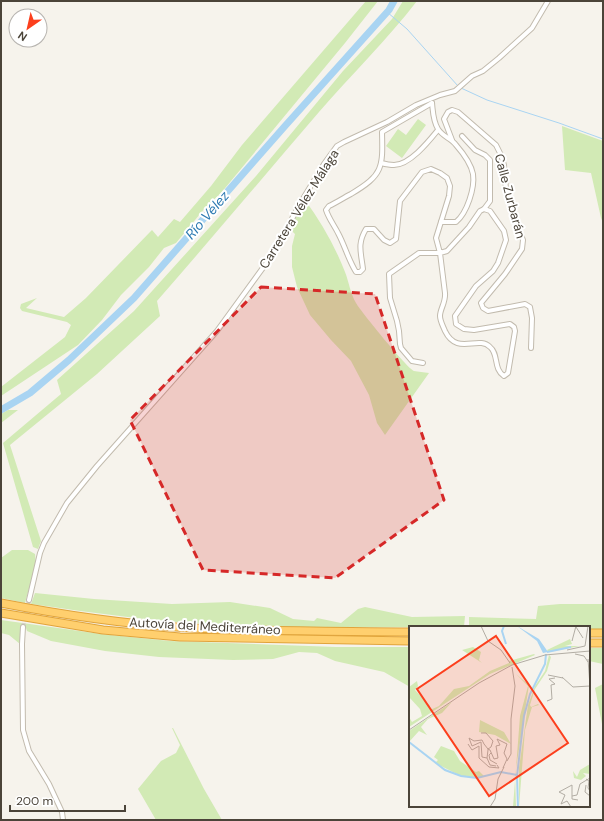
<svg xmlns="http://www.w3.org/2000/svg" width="604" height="821" font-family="'DM Sans',sans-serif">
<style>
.green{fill:#d2eab5}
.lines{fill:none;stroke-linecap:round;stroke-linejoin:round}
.stream{stroke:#a9d4f2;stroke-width:1}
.river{stroke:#a9d4f2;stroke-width:7}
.minor-tunnel{stroke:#d4d0c8;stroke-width:4;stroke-dasharray:4 2;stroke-linecap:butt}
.minor-casing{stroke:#c2bbae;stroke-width:6}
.motorway-casing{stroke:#e0a43c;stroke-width:9}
.minor{stroke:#fff;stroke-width:4}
.motorway{stroke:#ffcf6e;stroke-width:7}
.marked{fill:#d62828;fill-opacity:0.2;stroke:#d62828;stroke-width:3;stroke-dasharray:8 5;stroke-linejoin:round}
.labels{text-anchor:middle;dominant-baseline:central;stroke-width:4;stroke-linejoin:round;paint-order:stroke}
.street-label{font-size:13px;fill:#4b4439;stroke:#fff}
.water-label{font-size:14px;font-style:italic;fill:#2e7ab2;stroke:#fff}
.inset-river{fill:none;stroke:#a9d4f2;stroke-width:2}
.inset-road{fill:none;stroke:#b2ada4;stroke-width:1}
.view{fill:#fc3f1d;fill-opacity:0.15;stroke:#fc3f1d;stroke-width:2}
.inset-edge{fill:none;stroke:#4b4439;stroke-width:2}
</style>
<rect width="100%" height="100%" fill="#f6f3ec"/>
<g class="green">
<path d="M 366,1 L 378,1 L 345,43 L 221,193 L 205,208 L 176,243 L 164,248 L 149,267 L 121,295 L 102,320 L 78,345 L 1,396 L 1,387 L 65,337 L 71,325 L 67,322 L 22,311 L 20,308 L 21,304 L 37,298 L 26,308 L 64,317 L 86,298 L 150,232 L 152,230 L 158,237 L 174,219 L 180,222 L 211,186 L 242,145 Z"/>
<path d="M 403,1 L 417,1 C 387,40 351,75 319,112 C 265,175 212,238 157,301 L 160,316 L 97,374 L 10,445 L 41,541 L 38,549 L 33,547 L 3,443 L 61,394 L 57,380 L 134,311 L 256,176 L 343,71 L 392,19 Z"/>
<path d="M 418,119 L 426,125 L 402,158 L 386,146 L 398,129 L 406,135 Z"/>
<path d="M 562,126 L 603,141 L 603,223 L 601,218 L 591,173 L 565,170 Z"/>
<path d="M 305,200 C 321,222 335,246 345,272 C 349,282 350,293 356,303 C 362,313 407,368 414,371 C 418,372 424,372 429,373 L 385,435 L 377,423 L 369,395 L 351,361 L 331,340 L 310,315 L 297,287 L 292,267 L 292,246 L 295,234 L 290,229 Z"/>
<path d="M 8,410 L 18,410 L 1,423 L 1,414 Z"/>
<path d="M 12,550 L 28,550 L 35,554 L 36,564 L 25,603 L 1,598 L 1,558 Z"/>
<path d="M 35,593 L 94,599 L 172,604 L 230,602 L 270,608 L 293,619 L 314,621 L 317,618 L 341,623 L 358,609 L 365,607 L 412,617 L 465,616 L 464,627 C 383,627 302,629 221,625 C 157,622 94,613 31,604 Z"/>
<path d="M 560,604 L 603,604 L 603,629 L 589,629 L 589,627 L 469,627 L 469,617 L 536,619 L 538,606 Z"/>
<path d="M 1,620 L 101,634 L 170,641 L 336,647 L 410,647 L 410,687 L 384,672 L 335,661 L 317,653 L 299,652 L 273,659 L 233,660 L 159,657 L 105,651 L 51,641 L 27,631 L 26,628 L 21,627 L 20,644 L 9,635 L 1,633 Z"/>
<path d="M 589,648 L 603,648 L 603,664 L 589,661 Z"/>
<path d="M 603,684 L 603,729 L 595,688 Z"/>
<path d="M 172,728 L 173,728 L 204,789 L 222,820 L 156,820 L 138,789 L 161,761 L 176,753 L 180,745 Z"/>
</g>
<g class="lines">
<g class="stream">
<path d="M 387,12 L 407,29 L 458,86"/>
<path d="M 461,88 L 487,100 L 559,123 L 603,139"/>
</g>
<path class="river" d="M 1,410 L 30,393 L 69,360 L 134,298 L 285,126 L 389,10 L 394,1"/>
<path class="minor-tunnel" d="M 23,627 L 29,600"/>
<g class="minor-casing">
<g id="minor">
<path d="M 432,103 C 433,112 433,121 438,129 C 443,137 451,138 456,145 C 463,153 471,164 473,174 C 475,188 467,213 456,222 L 441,222"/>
<path d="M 462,136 L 475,150 L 485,155 L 490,160 L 490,201 L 484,209"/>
<path d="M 452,140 L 444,119 L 448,112 L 452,110 L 458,112 L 496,145 L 501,155 L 504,165 L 506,189 L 516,222 L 523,240 L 522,249 L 505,274 L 481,303 L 483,308 L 488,311 L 525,304 L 530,307 L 532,318 L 531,348"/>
<path d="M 381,163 C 385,164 390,165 394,165 C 410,165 429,141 438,130"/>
<path d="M 423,363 L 412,361 L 401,348 L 400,344 L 399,331 L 397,321 L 390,298 L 389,274 L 419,253 L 440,253 L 447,251 L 469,227 L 480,211 L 484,209 L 490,211 L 504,231 L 506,240 L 498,263 L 493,271 L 476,286 L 455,316 L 456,324 L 464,329 L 474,330 L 510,324 L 514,327 L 515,331 L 508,373 L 504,376 C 493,369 499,354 490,347 C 478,335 457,356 445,331 C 443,326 440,321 440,316 C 440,309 446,302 445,293 L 440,253 L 436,238 L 449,196 L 450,186 L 447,178 L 440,173 L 431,169 L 422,172 L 400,201 L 396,239 L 390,243 L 384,240 L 374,229 L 366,229 C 357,244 361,252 363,269 L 360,272 L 356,272 C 348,259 345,246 338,233 C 334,225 329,219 326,210 L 329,206 C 336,203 343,198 351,194 C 383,175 383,168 382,132 L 432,103"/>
<path d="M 29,600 L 40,553 L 44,543 L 67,503 L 97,466 L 217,331 L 273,254 L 301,202 L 324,164 L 337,146 L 344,142 L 387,122 L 416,105 L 440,95 L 455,91 L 472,76 L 483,71 L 499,58 L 532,28 L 548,1"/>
<path d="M 23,627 L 22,644 L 23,730 L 29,751 L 49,784 L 62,812 L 63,820"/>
</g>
</g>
<g class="motorway-casing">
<g id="motorway">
<path d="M 1,603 C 58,614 117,623 176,627 C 254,632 332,631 410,632"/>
<path d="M 1,613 L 103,630 L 180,637 L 410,641"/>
<path d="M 589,633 L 603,633"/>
<path d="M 589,643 L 603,643"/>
</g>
</g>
<use href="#minor" class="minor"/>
<use href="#motorway" class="motorway"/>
</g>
<path class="marked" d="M 261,287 L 375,294 L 444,500 L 335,578 L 203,570 L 130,420 Z"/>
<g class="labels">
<g class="street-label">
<text transform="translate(510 196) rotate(75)">Calle Zurbarán</text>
<text transform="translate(299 209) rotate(-58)">Carretera Vélez Málaga</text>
<text transform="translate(205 626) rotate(3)">Autovía del Mediterráneo</text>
</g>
<g class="water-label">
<text transform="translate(207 215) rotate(-49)">Río Vélez</text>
</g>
</g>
<g transform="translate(409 626)">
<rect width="181" height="181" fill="#f6f3ec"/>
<path d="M 161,13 L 163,18 L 156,20 L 171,20 L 139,26 L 138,24 ZM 64,21 L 72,26 L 70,34 L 73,37 L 53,24 ZM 125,28 L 126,29 L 81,48 L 0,101 L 0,91 L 3,96 L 13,90 L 11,83 L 0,71 L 0,61 L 8,55 L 9,60 L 6,64 L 21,80 L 21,84 L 30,80 L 45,63 L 60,60 L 81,45 L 100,37 L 100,35 ZM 140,29 L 142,31 L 138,45 L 126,63 L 121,79 L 122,81 L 129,78 L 130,79 L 123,81 L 116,104 L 110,181 L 110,142 L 119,79 L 126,60 L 136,45 ZM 107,48 L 120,59 L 106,149 L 107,181 L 104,181 L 111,90 L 119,60 ZM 43,76 L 33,87 L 19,93 L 12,101 L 18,109 L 10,105 L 0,116 L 0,105 ZM 71,94 L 95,106 L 102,118 L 86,109 L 70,106 ZM 32,120 L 45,125 L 51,135 L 67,146 L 70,145 L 75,150 L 64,152 L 52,150 L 26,137 L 29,134 L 25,131 ZM 181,138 L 181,148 L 174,147 L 177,150 L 172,154 L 165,152 L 164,145 L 168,151 L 171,144 Z" fill="#d2eab5"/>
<path d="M 108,0 L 130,13 L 139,26 L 134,27 L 128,15 Z" fill="#a9d4f2"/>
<path class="inset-river" d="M 95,0 L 93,5 L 97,18M 138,26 L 162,21M 0,116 L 36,144 L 52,150 L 68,152 L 92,146 L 108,149M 109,181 L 108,150 L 115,90 L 121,68 L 136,38 L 137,28"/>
<path class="inset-road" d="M 72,0 L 79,15 L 92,24 L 101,37M 167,1 L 174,12M 163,15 L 167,0M 176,20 L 179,0M 158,24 L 176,20M 166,28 L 175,30 L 179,36M 179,33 L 181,60M 139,49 L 154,52M 153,51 L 164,61 L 181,60M 138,75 L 143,73 L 142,59 L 146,58 L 140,53 L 146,52M 0,104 L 70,57 L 103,39 L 136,29 L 181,25M 72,107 L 77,107 L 84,115 L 82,121 L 79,123 L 79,124 L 78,132 L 73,131 L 72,116 L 63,120 L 60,112 L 65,115 L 73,114 L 75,118 L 79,123 L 81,124 L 85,133 L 89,132 L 87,120 L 91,119 L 88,113 L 98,118 L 95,127 L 98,133 L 94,142M 59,118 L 63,124 L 70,120 L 70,132 L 80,141 L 90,142 L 88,139M 82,127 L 80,129 L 81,134 L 88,138M 78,132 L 81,139 L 87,140M 98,135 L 102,128 L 102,93 L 106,60 L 103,41M 177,153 L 180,155 L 179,162 L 181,165M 163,159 L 163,173 L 169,174M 177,159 L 176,166 L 181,170M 163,170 L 168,169 L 171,158 L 181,152M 81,181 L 86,173 L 89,153 L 95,141M 162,181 L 158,175 L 152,178 L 156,169 L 150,166 L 163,159"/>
<path class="view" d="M 87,10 L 159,117 L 80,170 L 8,63 Z"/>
<rect width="181" height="181" class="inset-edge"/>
</g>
<rect width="604" height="821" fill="none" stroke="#4b4439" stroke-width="4"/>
<g transform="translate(28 28) rotate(214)"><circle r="19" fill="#ffffff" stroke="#b7b4b0"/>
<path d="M0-3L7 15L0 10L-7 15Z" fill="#fc3f1d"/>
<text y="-6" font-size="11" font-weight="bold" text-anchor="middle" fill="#4b4439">N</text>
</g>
<path d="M10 805v6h115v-6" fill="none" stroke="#4b4439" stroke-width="2"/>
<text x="16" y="805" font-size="12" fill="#4b4439" stroke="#ffffff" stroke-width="3" paint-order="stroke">200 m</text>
</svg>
